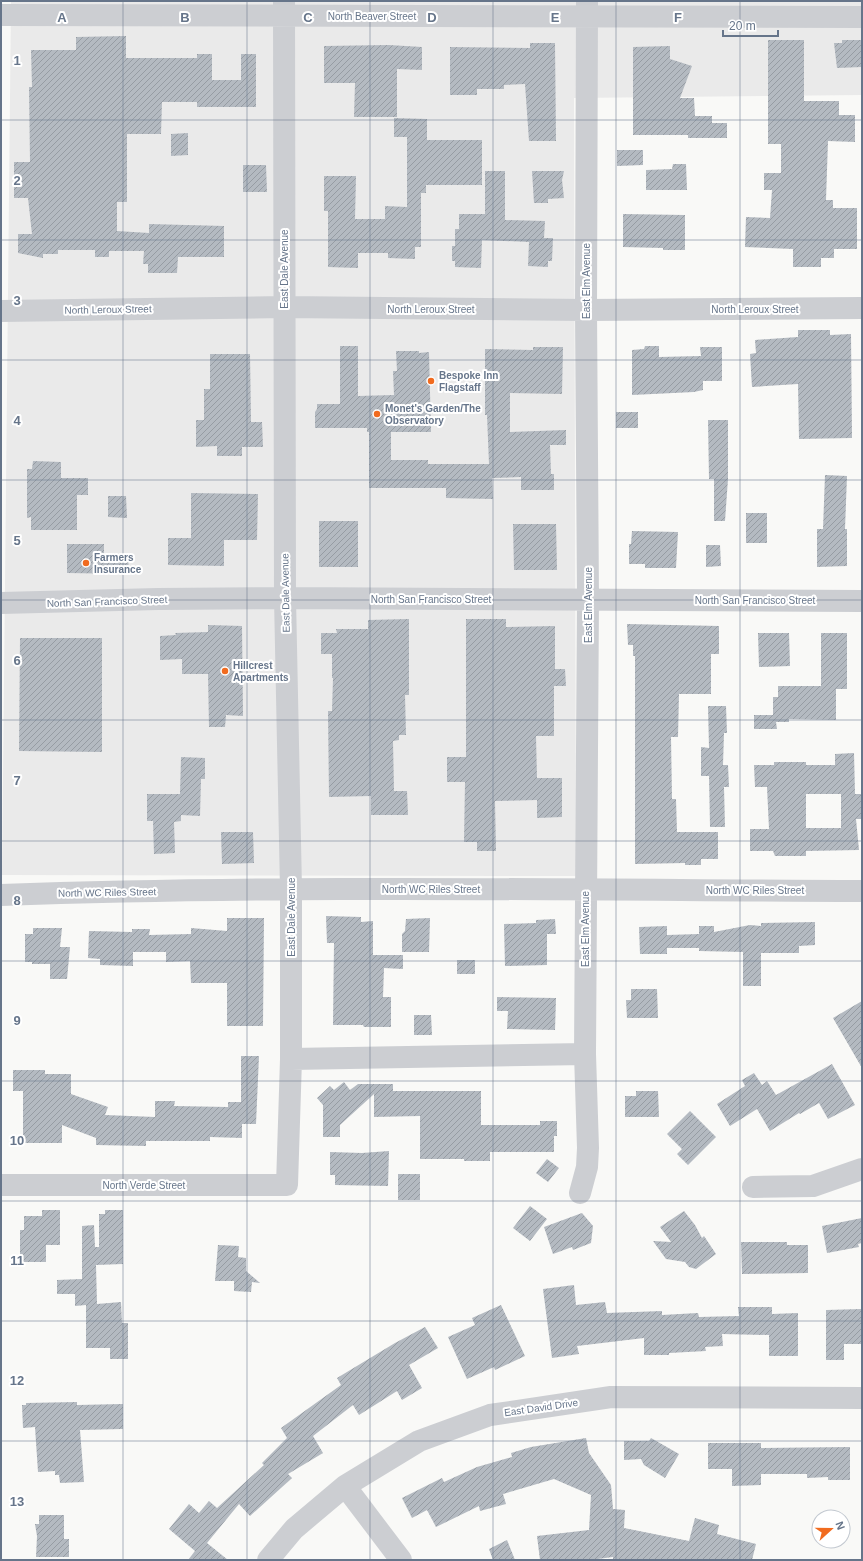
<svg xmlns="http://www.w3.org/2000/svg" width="863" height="1561" font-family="Helvetica,sans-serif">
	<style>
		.built { fill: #eaeaea }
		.building { fill: url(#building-hatch); fill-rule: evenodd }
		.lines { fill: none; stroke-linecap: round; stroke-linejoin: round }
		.minor { stroke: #ccced2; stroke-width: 22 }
		.grid { fill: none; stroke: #66758a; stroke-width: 1; stroke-opacity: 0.55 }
		.poi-dot { fill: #f16b1f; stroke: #fff; stroke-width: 1.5 }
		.labels { text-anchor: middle; stroke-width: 4; stroke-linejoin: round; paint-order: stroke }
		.street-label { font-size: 10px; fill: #66758a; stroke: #fff }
		.poi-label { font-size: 10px; font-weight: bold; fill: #66758a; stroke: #fff; text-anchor: start }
		.grid-label { font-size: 13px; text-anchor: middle; font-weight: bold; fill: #66758a; stroke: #fff; stroke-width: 4; stroke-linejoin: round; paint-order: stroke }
	</style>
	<defs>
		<pattern id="building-hatch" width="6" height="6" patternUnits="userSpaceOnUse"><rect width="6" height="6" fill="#b4bac1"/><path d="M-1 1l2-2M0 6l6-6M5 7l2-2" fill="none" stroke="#969ca3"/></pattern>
	</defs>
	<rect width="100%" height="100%" fill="#f9f9f7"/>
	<path class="built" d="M11,1H862V95L574,98L576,876L2,875Z"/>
	<path class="building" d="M126,36V58H197V54H212V80H241V54H256V107H197V102H162L161,134H127V202H117V231L149,233V224L224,226V257H178L177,273H148V264H143L144,251H109V257H95V250H58V254H43V258L18,253V234H32L28,198H14V162H30L29,87H32L31,50H76V37Z
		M768,40H804V101H839V115H855V142L828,141L826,200H833V208H857V249H834V258H821V267H793V249L745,247L746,217L770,218L772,190H764V173H781V144H768Z
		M842,40H862V67L837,68L834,43H842Z
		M530,43H555L556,141H529L525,84L504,85V89H477V95H450V47L530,48Z
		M389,45L422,47V70L397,69V117H354L355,83H324V46Z
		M670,46V59L692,66L680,98H694L695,116H712V123H727V138H688V135H633V47Z
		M394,118L427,119V140H482V185H426V193H421V247H415V259L388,258V253H358V268L328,267V211H324V176H356L355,219H385V206L407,207V137H394Z
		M188,133V155L171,156V134Z
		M617,150H643V165L617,166Z
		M673,164H686L687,190H646V170L672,169Z
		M243,165H266L267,192H243Z
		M485,171H505V220L545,221L544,238H553L552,261H548V267L528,266L529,242L482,240L481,268L455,267V261H452V246H455V229H459V214H485Z
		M532,171H564L562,180L564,198L548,199V203H534Z
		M623,214L685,215V250H663V248L623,247Z
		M798,330H830V335L851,334L852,438L799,439L798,384L752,387L750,354L756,353L755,340L798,337Z
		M340,346H358V396L394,395L393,371H397L396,351H419V353L429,352L431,432H391V460H428V464H489L487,415H485V349L533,350V347H563L562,394L510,393V432L566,430V445H550L551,474H554V490H521V477L492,478L493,499L446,498V488H369V432H367V428H315V412L317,409V404H340Z
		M645,346H659V357L701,356L700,347H722V381H703V390L694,392L632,395V350L644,349Z
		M210,354H250L251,422H262L263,447H242V456H217V446L196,447V420H204V389H210Z
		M616,412H638V428H616Z
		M708,420H728V479L725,521H714V479H709Z
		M33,461L61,462V478H88V495H77V530H31V517L27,518V469H32Z
		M825,475L847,476L845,529H847V566L817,567V529H823Z
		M191,493L258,494L257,540H224V566L168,565V538H191Z
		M108,496H126L127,518L108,517Z
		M746,513H767V543H746Z
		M319,521H358V567H319Z
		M513,524H556L557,570H514Z
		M632,531L678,532L676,568H645V564H629V544H631Z
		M67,544H104V555L128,554L129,574L67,573Z
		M706,545H720L721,566L706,567Z
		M409,619V695H405L406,735H399V740L393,741L394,791H407L408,815H371V796L329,797L328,711H332L333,678H332V654H321V633H337L336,629H368V620Z
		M466,619H506V627L555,626V669H565L566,686H554V736H536L537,778H562V817L537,818V800L495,801L496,851H477V842H464L465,782H447V757H466Z
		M627,624L719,626V654H711V694H679L678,737H671L672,799H676L677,832H718V859H701V865H685V863L635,864V656H633V645H628Z
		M208,625L242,626L243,716L226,715L225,727H209L208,674H182V659L160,660V636L176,635L175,633L208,632Z
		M758,633H789L790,666L759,667Z
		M821,633H847V689H836V720L789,719V722H776L777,729H754V715H773V697H778V686H821Z
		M20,638H102V752L19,751Z
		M708,706H726L727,733H724L723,765H728L729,787H724L725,827H710L709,776H701V747L709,748Z
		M854,753L855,794H861V819H856L859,850L806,851V856H775L773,851H750V829H769L767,787H755L754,765H774V762H806V765H835V754ZM806,794H841V828H806Z
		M181,757L205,758V779H201L200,816L181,815V821L174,822L175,853L154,854L153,821H147V794H180Z
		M221,832H253L254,863L222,864Z
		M326,916L361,917V922L373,921V955H403V969L384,968L383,997H391V1027H364L363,1025H333L334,943H327Z
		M227,918H264L263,1026H227V983H191L190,961L166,962V952H133V966L100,965V959L88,958L89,931L132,932V929H150L149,935L191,934V928L227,931Z
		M430,918L429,952H402V934L405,931L406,919Z
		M555,919L556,934H547V965L505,966L504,924L536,923V920Z
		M815,922V945L799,946V953H761V986H743V952L699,951V948H667V954H640L639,927L667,926V935L699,934V926H714V932L750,925L761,926V923Z
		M33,928H62L60,947H70L67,979H50V964H32V962H25V934H33Z
		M457,960H475V974H457Z
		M631,989H657L658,1018H627L626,1000H631Z
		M497,997L556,998L555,1030L507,1029L508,1011H497Z
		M862,1001V1068L833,1018Z
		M414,1015H431L432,1035H414Z
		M241,1056H259L256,1124H242V1138L210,1137V1141H146V1146L96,1145V1138L62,1125V1143H23V1091H13V1070H45V1074H71V1094L108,1107L105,1115L155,1117V1101H175L174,1106L228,1107V1102H241Z
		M832,1064L855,1105L828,1119L819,1103L800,1114L799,1113L770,1131L757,1109L730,1126L717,1104L745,1086L742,1080L754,1073L762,1085L767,1081L776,1095Z
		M344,1082L350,1090L358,1084H393V1091H481V1125H540V1121H557V1136H554V1152H490V1161H464V1159H420V1116L374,1117V1094L340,1125V1137H323V1105L317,1098L330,1086L334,1090Z
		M636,1091H658L659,1117H625V1096H636Z
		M690,1111L716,1137L688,1165L677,1154L682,1149L667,1134Z
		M389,1151L388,1186L335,1185V1175H330V1152L362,1153Z
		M547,1159L559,1168L548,1182L536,1173Z
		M398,1174H420V1200H398Z
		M530,1206L547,1219L530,1241L513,1228Z
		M42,1210H60V1245H46V1262H20V1230H24V1216H42Z
		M105,1210H123V1264L96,1265L97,1304L121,1302L122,1323H128V1359H110V1348H86V1305L75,1306V1294H57V1280L82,1279V1226L94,1225L95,1247H99V1214H105Z
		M684,1211L695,1225L702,1238L704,1236L716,1254L696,1269L689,1267L685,1262L666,1259L653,1241L671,1242L660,1227Z
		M582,1213L593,1226L591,1243L573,1250L572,1247L553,1254L544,1227Z
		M862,1218V1243L858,1244L859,1247L827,1253L822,1226Z
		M741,1242H787V1245H808V1273L742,1274Z
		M218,1245L239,1246L238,1257L246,1258V1271L260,1283L252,1282L251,1292L234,1291V1281H215Z
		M574,1285L576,1305L605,1302L607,1313L662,1311V1315L698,1313L699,1317L739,1316L738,1307H772V1314L798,1313V1356H769V1335L722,1334L723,1346L705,1347L706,1351L669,1353V1355H644V1338L577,1346L579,1354L552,1358L543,1289Z
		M501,1305L525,1356L495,1370L494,1367L467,1379L448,1337L475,1325L472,1318Z
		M862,1309V1344H844V1360H826V1310Z
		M425,1327L438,1348L409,1365L422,1388L402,1400L397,1391L359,1415L353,1405L313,1436L323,1453L288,1474L292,1478L250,1516L239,1504L207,1543L228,1560H188L195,1551L169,1529L189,1504L199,1513L209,1501L217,1508L264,1465L262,1463L287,1438L281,1428L341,1385L337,1378L395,1343Z
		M77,1402V1405L123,1404V1429L80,1430L84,1482L60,1483L59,1475H55V1471L38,1472L35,1427L23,1428L22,1405H26V1403Z
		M586,1438L589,1453L611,1485L613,1509L625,1510L624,1528L689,1541L695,1518L719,1525L717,1534L756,1544L752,1560H613V1557L590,1560H540L537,1536L589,1530L591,1495L554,1479L503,1494L506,1504L480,1511L479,1506L436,1527L427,1510L412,1518L402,1498L442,1478L444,1482L477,1467L512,1457L511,1453L531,1447Z
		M651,1438L679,1454L665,1478L644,1465L641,1459L624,1460V1441H649Z
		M708,1443H761V1448L850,1447V1480H828V1477L807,1478V1474H761V1485L732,1486V1469H708Z
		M39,1515H64V1539H69V1557H36L37,1536L35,1524H39Z
		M507,1540L515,1560H493L489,1549Z"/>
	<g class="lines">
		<path class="minor" d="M1,15L862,17
			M1,311L284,307L586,310L862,308
			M1,603L158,599L285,598L862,601
			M1,895C288,885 575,890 862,891
			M291,1059L585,1054
			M1,1185H287L291,1059V889L285,598L284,1
			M753,1187L813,1186L862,1169
			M580,1193L587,1167L588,1148L585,1054L588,599L586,310L587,1
			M345,1486L401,1560
			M268,1560L294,1529L345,1486L419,1441L490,1415L611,1397L862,1398"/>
	</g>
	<path class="grid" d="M123,1V1560M247,1V1560M370,1V1560M493,1V1560M616,1V1560M740,1V1560M1,120H862M1,240H862M1,360H862M1,480H862M1,600H862M1,720H862M1,841H862M1,961H862M1,1081H862M1,1201H862M1,1321H862M1,1441H862"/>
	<g class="poi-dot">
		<circle cx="431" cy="381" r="4"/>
		<circle cx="377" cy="414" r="4"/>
		<circle cx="86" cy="563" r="4"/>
		<circle cx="225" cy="671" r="4"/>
	</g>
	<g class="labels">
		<g class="street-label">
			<text x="372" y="20">North Beaver Street</text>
			<text transform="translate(284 269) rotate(-90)" y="4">East Dale Avenue</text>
			<text transform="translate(586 281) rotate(-90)" y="4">East Elm Avenue</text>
			<text transform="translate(108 309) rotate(-1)" y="4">North Leroux Street</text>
			<text x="431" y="313">North Leroux Street</text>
			<text x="755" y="313">North Leroux Street</text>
			<text transform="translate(285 593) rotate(-91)" y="4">East Dale Avenue</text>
			<text x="431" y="603">North San Francisco Street</text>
			<text x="755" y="604">North San Francisco Street</text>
			<text transform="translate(107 601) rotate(-2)" y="4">North San Francisco Street</text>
			<text transform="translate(588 605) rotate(-90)" y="4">East Elm Avenue</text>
			<text x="431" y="893">North WC Riles Street</text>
			<text x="755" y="894">North WC Riles Street</text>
			<text transform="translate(107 892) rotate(-1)" y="4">North WC Riles Street</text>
			<text transform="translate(291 917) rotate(-90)" y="4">East Dale Avenue</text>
			<text transform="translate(585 929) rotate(-90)" y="4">East Elm Avenue</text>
			<text x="144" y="1189">North Verde Street</text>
			<text transform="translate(541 1407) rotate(-8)" y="4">East David Drive</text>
		</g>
		<g class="poi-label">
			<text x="439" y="379">Bespoke Inn<tspan x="439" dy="12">Flagstaff</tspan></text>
			<text x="385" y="412">Monet's Garden/The<tspan x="385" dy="12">Observatory</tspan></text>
			<text x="94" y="561">Farmers<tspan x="94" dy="12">Insurance</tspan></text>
			<text x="233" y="669">Hillcrest<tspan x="233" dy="12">Apartments</tspan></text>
		</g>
	</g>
	<g class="grid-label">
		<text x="62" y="22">A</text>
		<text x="185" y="22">B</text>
		<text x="308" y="22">C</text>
		<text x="432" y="22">D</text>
		<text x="555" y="22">E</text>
		<text x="678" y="22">F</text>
		<text x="17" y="65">1</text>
		<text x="17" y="185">2</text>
		<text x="17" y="305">3</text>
		<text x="17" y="425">4</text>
		<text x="17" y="545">5</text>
		<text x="17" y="665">6</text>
		<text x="17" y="785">7</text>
		<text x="17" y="905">8</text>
		<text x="17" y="1025">9</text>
		<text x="17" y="1145">10</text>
		<text x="17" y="1265">11</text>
		<text x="17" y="1385">12</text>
		<text x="17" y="1506">13</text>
	</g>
	<rect width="863" height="1561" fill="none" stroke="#66758a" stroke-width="4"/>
	<g transform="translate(831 1529) rotate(69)"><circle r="19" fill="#ffffff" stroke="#c2c8d0"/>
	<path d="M0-3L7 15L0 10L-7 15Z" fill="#f16b1f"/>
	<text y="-6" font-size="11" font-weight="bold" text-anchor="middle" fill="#66758a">N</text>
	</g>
	<path d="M723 30v6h55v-6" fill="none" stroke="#66758a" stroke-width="2"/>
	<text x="729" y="30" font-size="12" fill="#66758a" stroke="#ffffff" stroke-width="3" paint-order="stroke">20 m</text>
</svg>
